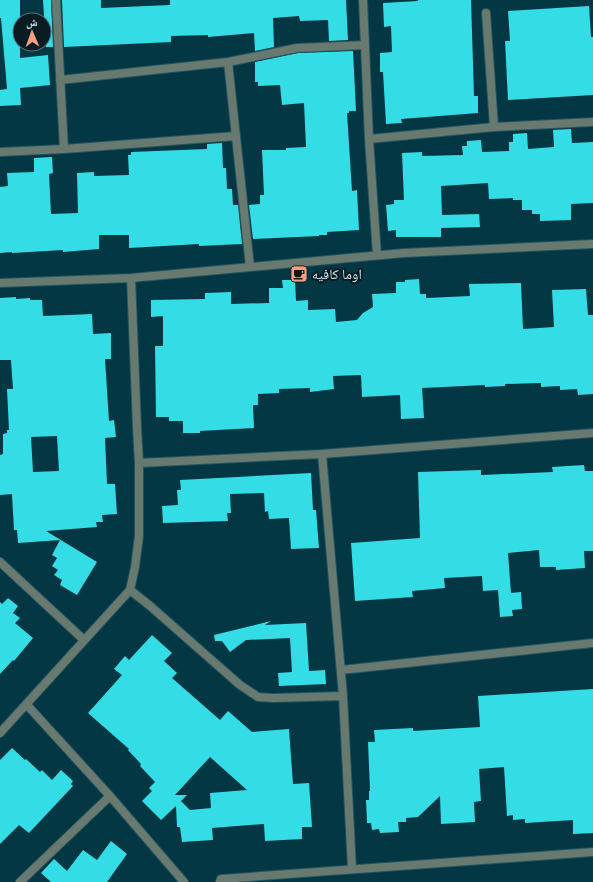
<svg xmlns="http://www.w3.org/2000/svg" width="593" height="882" font-family="Karla,'Noto Naskh Arabic',sans-serif">
	<style>
		.building { fill: #34dde5; fill-rule: evenodd }
		.lines { fill: none; stroke-linecap: round; stroke-linejoin: round }
		.minor-casing { stroke: #245360; stroke-width: 10 }
		.minor { stroke: #68796f; stroke-width: 8 }
		.labels { text-anchor: middle; stroke-width: 4; stroke-linejoin: round; paint-order: stroke }
		.poi-label { font-size: 14px; fill: #d1e9f1; stroke: #081c22; text-anchor: start }
	</style>
	<rect width="100%" height="100%" fill="#033744"/>
	<path class="building" d="M0,0H20V58L48,55L50,85L20,88L21,105L0,106V90L7,89L1,18H0Z
		M43,0H51L53,47H46Z
		M62,0H101V8L170,5V0H346L348,40L329,41L328,20L300,21L299,16L273,18L274,47L255,51L254,33L208,37V35L171,36V42L64,47Z
		M418,0H471L474,96H478V113L401,119L402,123L386,124L383,72H380V53L392,52L391,26L384,27L383,3L418,1Z
		M589,6L591,37H593V95L508,100L505,41H510L508,11Z
		M353,51L356,111H349V113H347L352,191L357,190L359,230L327,232V235H319V236L253,239L249,205L260,204V195H264L262,150H286V148L306,147L304,103L282,105L280,85L258,86V82H255V62L298,53Z
		M571,129L572,143L593,142V203L571,204V220L540,221V214H532V210H522V200H513V198L489,199L488,183L441,186L442,215L479,214L480,227L441,228V237H396V230L388,231L386,205L394,204V200H404L402,153L422,152V156L463,155L462,146H467V141L481,140L482,152L509,151V142H513V134L527,133L528,149L554,147L553,130Z
		M222,143L223,168H226L227,189H232L233,205H238L242,244L199,246V244L129,248V235H99V249L63,252V250L12,253V252L0,253V187L8,186L7,173L34,172V158L52,157L53,173L49,174L51,214L78,213L77,173L94,172V176L129,175L128,155H131V152L207,149V144Z
		M419,279L420,294H426V298L470,296L469,284L521,283L523,329L554,327L552,290L586,289L588,315H593V394L578,395L577,389L560,390V386L541,387V383L505,384V386L485,387V385L422,388L424,418L401,419L400,395L362,397L361,375L333,376L334,389L310,392V388L279,389V393L258,394V405H253L254,428L200,431V433H183V421H169V417H156L155,346H163V316L151,317V300L205,299V293L231,292V304L269,303V288H283L282,280H295L296,301L308,300V310L335,309L336,322L357,320L363,313L373,307L372,294L396,293V282H405V280Z
		M16,297V299L30,298V300H42L43,316L92,314L93,334L111,333V359H105L109,421L114,420L116,437L105,438L107,484H115L117,514L102,515L103,522H96L97,527L46,531L97,562L77,595L60,585L62,580L54,575L58,570L52,566L57,558L52,555L60,540L18,543L17,530H14L12,494L0,495V455L3,454V434L7,433V430H9L7,389H13L11,360H0V298ZM57,436L59,471L33,472L31,437Z
		M584,465L585,471H593V551H584L585,568L556,570V567H540L539,550L508,553L511,593L521,592L522,609L512,610L513,616L500,617L498,590L483,591L482,576L444,578L445,588L412,591L413,597L355,601L351,543L420,538L418,472L481,470V475L553,472L552,467Z
		M311,473L313,510H316L319,548L291,549L289,518L269,519L268,511L265,512L264,493L230,494L231,513H227L228,521L163,523L162,506L178,505L177,490H181L180,480Z
		M8,598L18,606L13,613L20,618L15,623L33,638L14,661L13,660L0,674V602L2,604Z
		M271,621L265,625L306,623L309,671L325,670L326,684L279,686L278,673L292,672L290,638L246,640L230,652L222,641H215L214,635Z
		M152,635L172,653L164,661L177,673L172,678L220,720L228,711L252,732L289,729L293,784L309,783L312,827H302V839L265,841L264,824L212,828L213,840L182,842L180,827H177L176,806L161,820L142,801L152,791L149,788L155,782L140,766L141,764L128,750L129,749L88,713L122,675L114,669L125,656L129,660ZM210,757L247,790L210,793L211,808L190,810L181,801L187,795H175Z
		M593,689V833L573,834V820L525,823V819L513,820V815L507,816L504,767L479,769L481,801L474,802L475,822L441,824L440,796L418,817L406,818V822H398L399,832L380,833L379,829L372,830L371,823H367L366,800H369V791H370L368,742H375L374,730L413,728V731L480,727L478,696Z
		M12,748L25,760L26,759L40,772L42,770L52,780L61,770L73,781L71,784L73,786L29,833L19,825L0,844V760Z
		M111,841L127,854L107,882H51L41,873L54,859L67,871L83,850L97,860Z"/>
	<g class="lines">
		<g class="minor-casing">
			<path id="minor" d="M56,0L64,149
				M363,0L369,139L377,255
				M486,13L494,127
				M228,62L250,267
				M60,80L228,62L297,48L365,45
				M369,139L494,127L593,122
				M0,152L64,149L236,136
				M131,278L137,427L139,463
				M0,283L131,278L404,253L593,244
				M322,454L343,696L352,869
				M0,562L84,640
				M130,590L149,605L240,685L258,697L273,698L343,696
				M341,670L593,643
				M27,705L110,796L184,882
				M0,733L130,590L135,567L139,536V463L322,454L593,433
				M20,882L110,796
				M220,882L221,879L593,852"/>
		</g>
		<use href="#minor" class="minor"/>
	</g>
	<defs>
		<g id="cafe-square" transform="scale(0.9)"><rect x="-9" y="-9" width="18" height="18" rx="4" fill="#f3a082" stroke="#081c22"/><path d="M-5.5-4.5H6V0H3Q3 3.5 0 3.5H-2.5Q-5.5 3.5-5.5 0ZM3-3.2v2h1.7v-2ZM-6 4.5H4V6H-6Z" fill="#111"/></g>
	</defs>
	<g fill-rule="evenodd">
		<use href="#cafe-square" x="299" y="274"/>
	</g>
	<g class="labels">
		<g class="poi-label">
			<text x="312" y="279">اوما كافيه</text>
		</g>
	</g>
	<g transform="translate(32 32) rotate(358)"><circle r="19" fill="#081c22" stroke="#586e75"/>
	<path d="M0-3L7 15L0 10L-7 15Z" fill="#f3a082"/>
	<text y="-6" font-size="11" font-weight="bold" text-anchor="middle" fill="#d1e9f1">ش</text>
	</g>
</svg>
